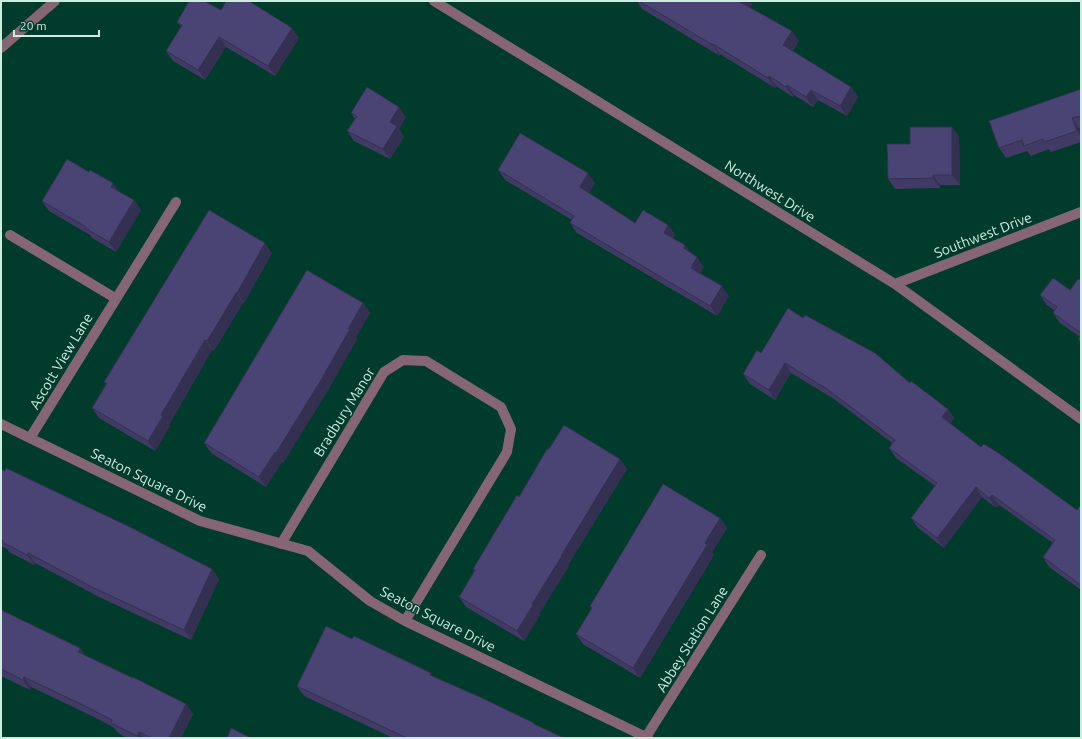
<svg xmlns="http://www.w3.org/2000/svg" width="1082" height="739" font-family="Ubuntu,sans-serif">
	<style>
		.lines { fill: none; stroke-linecap: round; stroke-linejoin: round }
		.minor { stroke: #866675; stroke-width: 10 }
		.wall { fill: #403a64 }
		.shaded-wall { fill: #343051 }
		.building { fill: #4a4474; stroke: #343051 }
		.labels { text-anchor: middle; stroke-width: 3; stroke-linejoin: round; paint-order: stroke }
		.street-label { font-size: 14px; fill: #ccede0; stroke: #003b2b }
	</style>
	<rect width="100%" height="100%" fill="#003b2b"/>
	<g class="lines">
		<path class="minor" d="M434,1L895,284L1081,419
			M1,48L55,1
			M10,235L115,298
			M895,284L1081,212
			M1,424L200,521L308,551L370,601L405,621L648,738
			M30,438L176,202
			M281,544L384,372L403,360L426,361L501,407L511,429L507,452L405,621
			M646,737L761,555"/>
	</g>
	<path class="wall" d="M637,1H750L752,4L750,7L799,41L793,51L851,87L858,97L847,116L818,100L813,107L794,95L793,97L776,86L775,88L720,54V56L642,9Z
		M221,10L299,38L275,76L226,47L205,80L173,61L166,51L181,27L177,22Z
		M1081,89V128H1079L1081,133V142L1051,152L1049,149L1031,156L1027,151L1006,158L999,148Z
		M351,113L406,117L399,129L404,137L390,159L354,141L347,131L355,119Z
		M952,127L959,137L960,185H940V188L895,189L888,179L910,144Z
		M498,170L595,183L589,193L635,223L668,225L675,235L673,238L690,252L704,267L700,274L729,296L717,316L577,233L570,223L572,220L505,180Z
		M119,192L134,200L141,210L116,252L92,238L90,235L49,211L42,201Z
		M272,253L244,303H243L214,351L212,350L169,425L170,426L155,451L99,418L92,408L106,384L104,382Z
		M1081,280V343L1078,339L1080,337L1060,323L1053,313L1054,310L1047,305L1040,295L1070,290Z
		M363,303L370,313L356,337L357,339L328,390L283,463L282,462L266,487L211,453L204,443Z
		M761,353L910,383L948,409L954,418L950,424L981,447L1077,510L1081,505V590L1049,567L1043,557L1053,543L999,505L996,508L982,497L944,548L918,528L911,518L935,486L896,458L889,448L892,443L834,399L791,373L775,400L750,384L743,374Z
		M549,449L620,459L627,469L568,565L569,566L539,614L540,615L524,641L466,607L459,597L474,571L473,569Z
		M1,469L212,569L219,579L191,640L99,597L35,563L34,565L9,552L7,549L1,546Z
		M720,518L727,528L712,552L714,555L640,678L583,644L576,634L591,609L590,606Z
		M1,608L4,611L80,648L85,655L186,704L193,714L181,738H127L118,733L113,727L92,716L31,687L30,690L1,676Z
		M352,639L432,676L536,725L564,738H393L304,696L297,686Z"/>
	<path class="shaded-wall" d="M741,1H750L752,4L747,12L740,2Z
		M292,28L299,38L275,76L268,66Z
		M792,31L799,41L790,56L783,45Z
		M219,37L226,47L205,80L198,70Z
		M713,44L720,54V56L713,45Z
		M769,76L776,86L775,88L768,78Z
		M787,85L794,95L793,97L786,87Z
		M851,87L858,97L847,116L840,106Z
		M811,90L818,100L813,107L806,97Z
		M399,107L406,117L399,129L404,137L390,159L383,149L390,122Z
		M1072,118L1079,128L1081,133V137L1077,131Z
		M952,127L959,137L960,185L952,175Z
		M588,173L595,183L587,197L580,187Z
		M933,175L940,185V188L933,178Z
		M113,183L120,193L111,187Z
		M134,200L141,210L116,252L109,242Z
		M668,225L675,235L671,243L664,233Z
		M265,243L272,253L244,303L237,293Z
		M685,245L692,255L684,248Z
		M697,257L704,267L698,278L691,268Z
		M722,286L729,296L717,316L710,306Z
		M236,293L243,303L214,351L207,341Z
		M363,303L370,313L356,337L357,339L328,390L283,463L276,453Z
		M205,340L212,350L169,425L170,426L155,451L148,441L161,415Z
		M785,363L791,373L775,400L769,390Z
		M948,409L954,418L948,426L942,417Z
		M275,452L282,462L266,487L259,477Z
		M620,459L627,469L568,565L569,566L539,614L540,615L524,641L517,631L532,604Z
		M976,487L982,497L944,548L937,538Z
		M992,495L999,505L996,508L989,498Z
		M720,518L727,528L712,552L714,555L640,678L633,668L705,543Z
		M28,553L35,563L34,565L27,555Z
		M212,569L219,579L191,640L184,630Z
		M80,648L87,658L78,652Z
		M24,677L31,687L30,690L23,680Z
		M186,704L193,714L181,738H169Z
		M139,732L143,738H138L137,736Z"/>
	<path class="building" d="M189,1H204L221,10L226,1H249L292,28L268,66L219,37L198,70L166,51L182,25L177,22Z
		M639,1H741L740,2L792,31L783,45L851,87L840,106L811,90L806,97L787,85L786,87L769,76L768,78L713,44V45Z
		M367,87L399,107L390,122L397,126L383,149L347,131L357,116L351,113Z
		M1081,89V116L1072,118L1077,131L1044,142L1043,139L1024,146L1022,140L999,148L989,121Z
		M910,127H952V175H933V178L888,179L887,144H910Z
		M520,133L588,173L580,187L635,223L643,210L668,225L664,233L685,245L684,248L697,257L691,268L722,286L710,306L570,223L574,216L498,170Z
		M67,159L89,172L90,170L113,183L111,187L134,200L109,242L85,228L86,227L42,201Z
		M209,210L265,243L237,293H236L207,341L205,340L161,415L163,416L148,441L92,408L107,383L104,382Z
		M307,270L363,303L348,329H350L321,380L276,453L275,452L259,477L204,443Z
		M1053,278L1070,290L1078,279L1081,280V333L1053,313L1057,307L1040,295Z
		M788,308L803,318L805,315L875,353L910,383L911,381L948,409L942,417L981,447L984,444L1000,454L1077,510L1081,505V585L1043,557L1055,540L992,495L989,498L976,487L937,538L911,518L937,483L889,448L895,440L827,389L785,363L769,390L743,374L757,350L761,353Z
		M1081,336V341L1078,339Z
		M564,425L620,459L561,556H562L532,604L533,605L517,631L459,597L475,570L473,569L517,495L519,497L547,449H549Z
		M6,468L130,527L212,569L184,630L92,587L28,553L27,555L2,542L3,541L1,539V469L5,471Z
		M663,484L720,518L705,543L707,545L633,668L576,634L592,608L590,606Z
		M1,608H2L1,610L80,648L78,652L133,678V677L186,704L169,738H152L139,732L137,736L111,723L112,720L85,706L24,677L23,680L1,669Z
		M326,626L352,639L354,636L431,673L430,675L482,698L534,723V724L564,738H407L297,686Z
		M231,728L251,738H227Z"/>
	<g class="labels">
		<g class="street-label">
			<text transform="translate(770 191) rotate(32)" y="5">Northwest Drive</text>
			<text transform="translate(983 235) rotate(-21)" y="5">Southwest Drive</text>
			<text transform="translate(61 361) rotate(-59)" y="5">Ascott View Lane</text>
			<text transform="translate(344 412) rotate(-58)" y="5">Bradbury Manor</text>
			<text transform="translate(149 480) rotate(26)" y="5">Seaton Square Drive</text>
			<text transform="translate(438 619) rotate(27)" y="5">Seaton Square Drive</text>
			<text transform="translate(692 639) rotate(-58)" y="5">Abbey Station Lane</text>
		</g>
	</g>
	<rect width="1082" height="739" fill="none" stroke="#ccede0" stroke-width="4"/>
	<path d="M14 30v6h85v-6" fill="none" stroke="#ccede0" stroke-width="2"/>
	<text x="20" y="30" font-size="12" fill="#ccede0" stroke="#003b2b" stroke-width="3" paint-order="stroke">20 m</text>
</svg>
